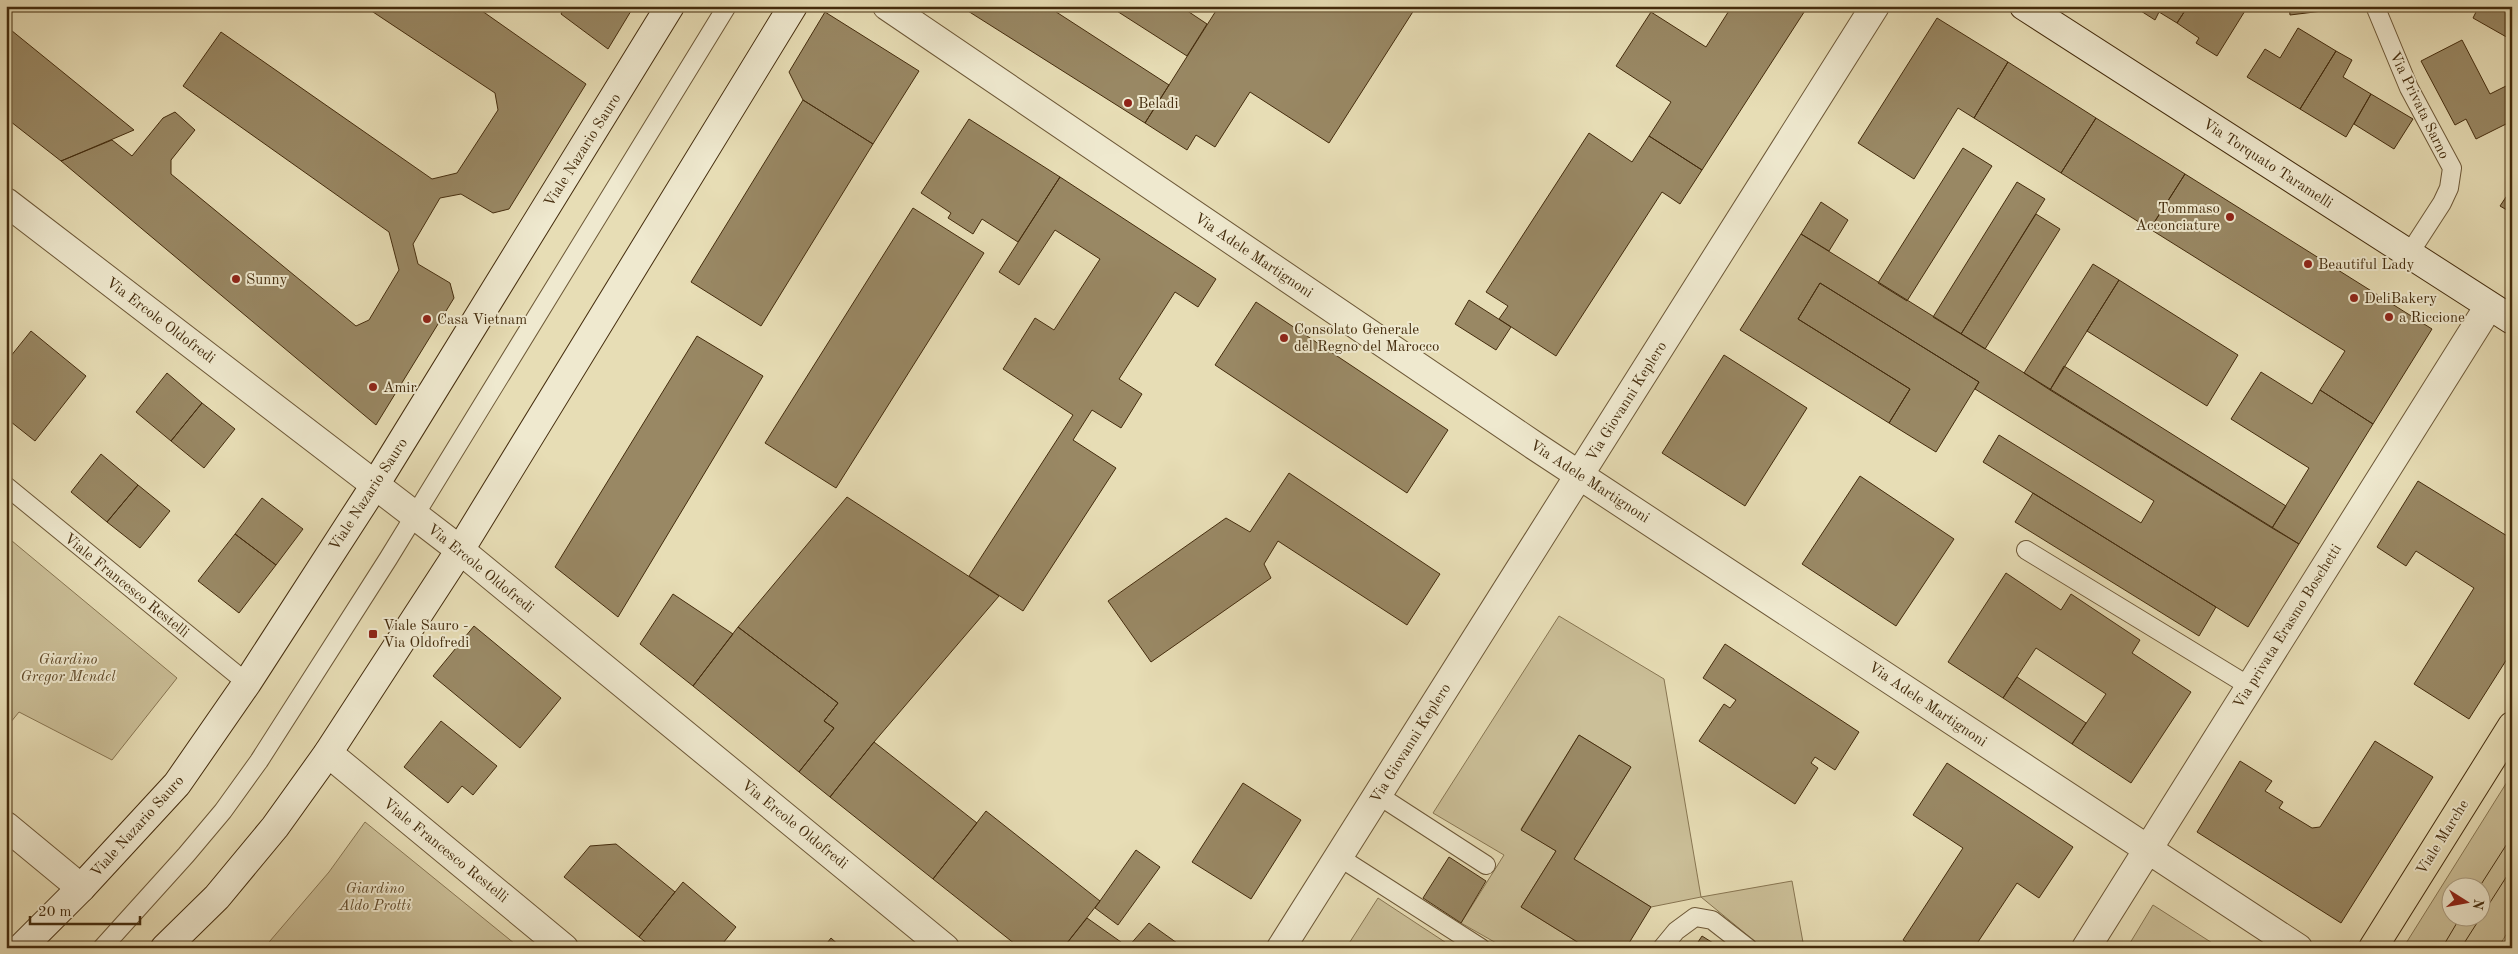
<svg xmlns="http://www.w3.org/2000/svg" width="2518" height="954" font-family="'Old Standard TT',serif">
	<style>
		.green { fill: #cbbf98; stroke: #887652; fill-rule: evenodd }
		.building { fill: #998864; stroke: #442c0d }
		.lines { fill: none; stroke-linecap: round; stroke-linejoin: round }
		.lane-casing { stroke: #6d5837; stroke-width: 20 }
		.street-casing { stroke: #6d5837; stroke-width: 30 }
		.secondary-casing { stroke: #442c0d; stroke-width: 30 }
		.primary-casing { stroke: #442c0d; stroke-width: 30 }
		.lane { stroke: #efe9cf; stroke-width: 18 }
		.street { stroke: #efe9cf; stroke-width: 28 }
		.secondary { stroke: #efe9cf; stroke-width: 28 }
		.primary { stroke: #e7ddb5; stroke-width: 28 }
		.tram { stroke: #442c0d; stroke-width: 1 }
		.poi-dot { fill: #8f2418; stroke: #efe9cf; stroke-width: 2 }
		.labels { text-anchor: middle; stroke-width: 4; stroke-linejoin: round; paint-order: stroke }
		.poi-label { font-size: 15px; fill: #442c0d; stroke: #efe9cf; text-anchor: start }
		.street-label { font-size: 15px; fill: #442c0d; stroke: #efe9cf }
		.park-label { font-size: 15px; font-style: italic; fill: #5f4929; stroke: #efe9cf }
	</style>
	<rect width="100%" height="100%" fill="#e7ddb5"/>
	<filter id="stains"><feTurbulence type="fractalNoise" baseFrequency=".004" numOctaves="4"/><feColorMatrix values="0 0 0 0 .2 0 0 0 0 .09 0 0 0 0 .02 0 0 0 .5 -.17"/></filter>
	<radialGradient id="worn" r=".72"><stop offset=".6" stop-color="#630" stop-opacity="0"/><stop offset="1" stop-color="#630" stop-opacity=".3"/></radialGradient>
	<path class="green" d="M6,536L177,678L112,760L19,712L6,728Z
		M1559,616L1664,679L1701,897L1792,881L1804,948H1763L1701,897L1651,907L1574,859L1631,767L1579,735L1521,829L1556,851L1521,907L1587,948H1505L1461,923L1504,855L1433,813Z
		M2512,774V925L2498,948H2403ZM2480,886V916H2450V886Z
		M365,822L520,948H264L329,872Z
		M1378,898L1454,948H1346Z
		M2153,905L2220,948H2127Z"/>
	<path class="building" d="M364,6H475L586,84L509,209L493,213L461,194L440,198L413,244L418,264L450,283L454,298L376,425L61,161L112,140L132,156L163,118L175,112L195,130L171,160V174L356,326L369,320L399,270L389,232L183,86L221,32L432,179L457,173L498,110L495,93Z
		M565,6H634L608,49L561,14Z
		M960,6H1047L1169,85L1145,123Z
		M1109,6H1180L1207,24L1187,56Z
		M1219,6H1408L1414,10L1329,143L1250,92L1215,147L1196,135L1187,150L1145,123Z
		M1732,6H1808L1702,170L1649,136L1671,102L1616,66L1651,12L1706,47Z
		M2133,6H2188L2177,23L2159,12L2155,20Z
		M2188,6H2248L2217,56L2196,43L2199,38L2177,23Z
		M2289,6H2347V8L2290,15Z
		M2470,6H2512L2510,39L2473,18L2477,10Z
		M825,12L919,71L873,144L803,100L789,72Z
		M1937,18L2008,62L1974,118L1958,108L1914,179L1858,143Z
		M6,26L134,130L61,161L6,118Z
		M2298,28L2336,51L2300,109L2247,77L2265,49L2280,58Z
		M2462,40L2490,94L2512,83V121L2476,139L2466,119L2455,125L2421,61Z
		M2336,51L2352,60L2343,77L2371,94L2346,137L2300,109Z
		M2008,62L2096,118L2061,173L1974,118Z
		M2371,94L2413,119L2394,149L2354,124Z
		M803,100L873,144L761,326L691,282Z
		M2096,118L2185,174L2150,229L2061,173Z
		M969,119L1060,177L1018,242L982,219L973,234L948,218L951,213L921,193Z
		M1589,133L1632,162L1649,136L1702,170L1680,204L1662,192L1556,356L1499,319L1508,306L1486,292Z
		M1963,148L1992,166L1907,301L1878,283Z
		M2185,174L2432,329L2373,424L2320,390L2345,351L2150,229Z
		M1060,177L1216,279L1198,307L1175,292L1119,379L1142,394L1121,428L1092,410L1073,440L1116,468L1023,611L969,576L1073,415L1003,369L1035,318L1054,330L1100,259L1055,230L1019,285L999,272Z
		M2017,182L2045,199L1961,334L1933,317Z
		M2512,188V213L2500,206Z
		M1821,202L1848,220L1829,251L1801,234Z
		M913,208L984,253L836,488L765,443Z
		M2036,214L2060,229L1985,349L1961,334Z
		M1801,234L2299,544L2248,627L1983,462L1999,435L2141,523L2154,501L1975,389L1979,382L1820,283L1798,319L1910,389L1889,423L1740,330Z
		M2093,264L2119,280L2050,390L2024,373Z
		M2119,280L2238,355L2207,406L2087,331Z
		M1820,283L1979,382L1936,452L1889,423L1910,389L1798,319Z
		M1469,300L1511,327L1496,350L1455,324Z
		M1256,302L1448,430L1407,493L1215,365Z
		M31,331L86,376L35,441L6,418V362Z
		M697,336L763,376L618,617L555,567Z
		M1724,355L1807,408L1745,506L1662,453Z
		M2064,366L2286,506L2272,528L2050,390Z
		M2261,372L2312,404L2320,390L2373,424L2299,544L2272,528L2309,468L2231,419Z
		M167,373L202,403L171,441L136,412Z
		M202,403L235,429L204,468L171,441Z
		M101,454L138,485L107,522L71,492Z
		M1289,473L1440,574L1407,625L1278,541L1264,564L1271,578L1151,662L1108,601L1226,518L1250,532Z
		M1860,476L1954,539L1896,626L1802,564Z
		M2418,481L2512,539V651L2469,719L2414,684L2474,588L2416,551L2406,566L2377,547Z
		M138,485L170,511L140,548L107,522Z
		M2033,493L2216,607L2199,636L2015,522Z
		M847,497L999,596L874,742L830,797L799,772L834,728L824,721L838,703L738,627Z
		M262,498L303,529L276,565L235,534Z
		M235,534L276,565L239,613L198,581Z
		M2006,573L2061,610L2071,594L2140,640L2132,653L2191,692L2131,783L2072,744L2106,694L2036,648L2003,698L1948,662Z
		M673,594L733,634L693,686L640,644Z
		M474,626L561,698L520,748L433,676Z
		M738,627L838,703L824,721L834,728L799,772L693,686Z
		M1725,644L1859,732L1835,770L1815,757L1811,763L1818,768L1795,804L1699,741L1724,704L1730,708L1736,700L1703,678Z
		M2017,677L2086,723L2072,744L2003,698Z
		M441,721L497,766L473,795L462,786L448,803L404,767Z
		M1579,735L1631,767L1574,859L1651,907L1626,948H1587L1521,907L1556,851L1521,830Z
		M2375,741L2433,777L2341,923L2197,832L2240,761L2272,781L2265,791L2283,802L2279,808L2312,828L2320,827Z
		M874,742L977,823L933,879L830,797Z
		M1947,763L2073,847L2039,898L2017,883L1974,948H1915L1903,940L1963,848L1913,815Z
		M1243,783L1301,820L1251,899L1192,862Z
		M986,811L1100,901L1063,948H1020L933,879Z
		M616,844L675,892L639,937L564,877L590,846Z
		M1136,850L1160,867L1118,925L1095,908Z
		M1449,857L1486,881L1461,923L1423,898Z
		M683,882L736,927L719,948H653L639,937Z
		M1087,918L1128,947L1149,923L1184,948H1063Z
		M1702,936L1721,948H1694Z
		M831,938L842,948H823Z"/>
	<g class="lines">
		<g class="lane-casing">
			<path id="lane" d="M2375,6L2409,88L2452,168L2449,188L2442,203L2409,254
				M6,486L247,683
				M2026,550L2249,686
				M1378,795L1486,865
				M1339,857L1481,948
				M102,948L186,855L223,811L259,761L388,559L727,6
				M1662,948L1676,931L1695,917L1712,920L1748,948"/>
		</g>
		<g class="street-casing">
			<path id="street" d="M887,6L1535,446L2298,948
				M6,202L460,550L945,948
				M328,753L564,948
				M6,826L81,888
				M1281,948L1875,6
				M2086,948L2489,306"/>
		</g>
		<g class="secondary-casing">
			<path id="secondary" d="M2024,6L2512,320
				M21,948L81,888L177,784L247,683L375,485L670,6
				M165,948L217,897L275,827L328,753L460,550L793,6"/>
		</g>
		<g class="primary-casing">
			<path id="primary" d="M2373,948L2512,726"/>
		</g>
		<use href="#lane" class="lane"/>
		<use href="#street" class="street"/>
		<use href="#secondary" class="secondary"/>
		<use href="#primary" class="primary"/>
		<path class="tram" d="M2480,886L2512,836
			M2442,948L2461,916
			M2461,948L2512,868"/>
	</g>
	<g class="poi-dot">
		<circle cx="1128" cy="103" r="5"/>
		<circle cx="2230" cy="217" r="5"/>
		<circle cx="2308" cy="264" r="5"/>
		<circle cx="236" cy="279" r="5"/>
		<circle cx="2354" cy="298" r="5"/>
		<circle cx="2389" cy="317" r="5"/>
		<circle cx="427" cy="319" r="5"/>
		<circle cx="1284" cy="338" r="5"/>
		<circle cx="373" cy="387" r="5"/>
		<rect x="368" y="629" width="10" height="10" rx="2.5"/>
	</g>
	<g class="labels">
		<g class="poi-label">
			<text x="1138" y="108">Beladi</text>
			<text x="2220" y="213" text-anchor="end">Tommaso<tspan x="2220" dy="17">Acconciature</tspan></text>
			<text x="2318" y="269">Beautiful Lady</text>
			<text x="246" y="284">Sunny</text>
			<text x="2364" y="303">DeliBakery</text>
			<text x="2399" y="322">a Riccione</text>
			<text x="437" y="324">Casa Vietnam</text>
			<text x="1294" y="334">Consolato Generale<tspan x="1294" dy="17">del Regno del Marocco</tspan></text>
			<text x="383" y="392">Amir</text>
			<text x="383" y="630">Viale Sauro -<tspan x="383" dy="17">Via Oldofredi</tspan></text>
		</g>
		<g class="street-label">
			<text transform="translate(2420 105) rotate(64)" y="5">Via Privata Sarno</text>
			<text transform="translate(582 150) rotate(-58)" y="5">Viale Nazario Sauro</text>
			<text transform="translate(2268 163) rotate(33)" y="5">Via Torquato Taramelli</text>
			<text transform="translate(1254 255) rotate(34)" y="5">Via Adele Martignoni</text>
			<text transform="translate(161 320) rotate(37)" y="5">Via Ercole Oldofredi</text>
			<text transform="translate(1626 401) rotate(-58)" y="5">Via Giovanni Keplero</text>
			<text transform="translate(1590 481) rotate(33)" y="5">Via Adele Martignoni</text>
			<text transform="translate(368 494) rotate(-57)" y="5">Viale Nazario Sauro</text>
			<text transform="translate(481 568) rotate(39)" y="5">Via Ercole Oldofredi</text>
			<text transform="translate(127 585) rotate(39)" y="5">Viale Francesco Restelli</text>
			<text transform="translate(2287 626) rotate(-58)" y="5">Via privata Erasmo Boschetti</text>
			<text transform="translate(1928 704) rotate(34)" y="5">Via Adele Martignoni</text>
			<text transform="translate(1410 743) rotate(-58)" y="5">Via Giovanni Keplero</text>
			<text transform="translate(795 824) rotate(39)" y="5">Via Ercole Oldofredi</text>
			<text transform="translate(137 826) rotate(-48)" y="5">Viale Nazario Sauro</text>
			<text transform="translate(2442 837) rotate(-58)" y="5">Viale Marche</text>
			<text transform="translate(446 850) rotate(39)" y="5">Viale Francesco Restelli</text>
		</g>
		<g class="park-label">
			<text x="68" y="664">Giardino<tspan x="68" dy="17">Gregor Mendel</tspan></text>
			<text x="375" y="893">Giardino<tspan x="375" dy="17">Aldo Protti</tspan></text>
		</g>
	</g>
	<rect width="2518" height="954" fill="none" stroke="#e7ddb5" stroke-width="25"/>
	<rect x="8" y="8" width="2503" height="939" fill="none" stroke="#442c0d" stroke-width="2.5"/>
	<rect x="12" y="12" width="2493" height="929" fill="none" stroke="#442c0d"/>
	<g transform="translate(2466 902) rotate(101)"><circle r="24" fill="#efe9cf" stroke="#ab9d81"/>
	<path d="M0-4L9 19L0 12L-9 19Z" fill="#8f2418"/>
	<text y="-8" font-size="14" font-weight="bold" text-anchor="middle" fill="#442c0d">N</text>
	</g>
	<path d="M30 916v8h110v-8" fill="none" stroke="#442c0d" stroke-width="2.5"/>
	<text x="38" y="916" font-size="15" fill="#442c0d" stroke="#efe9cf" stroke-width="4" paint-order="stroke">20 m</text>
	<rect width="100%" height="100%" filter="url(#stains)"/>
	<rect width="100%" height="100%" fill="url(#worn)"/>
</svg>
